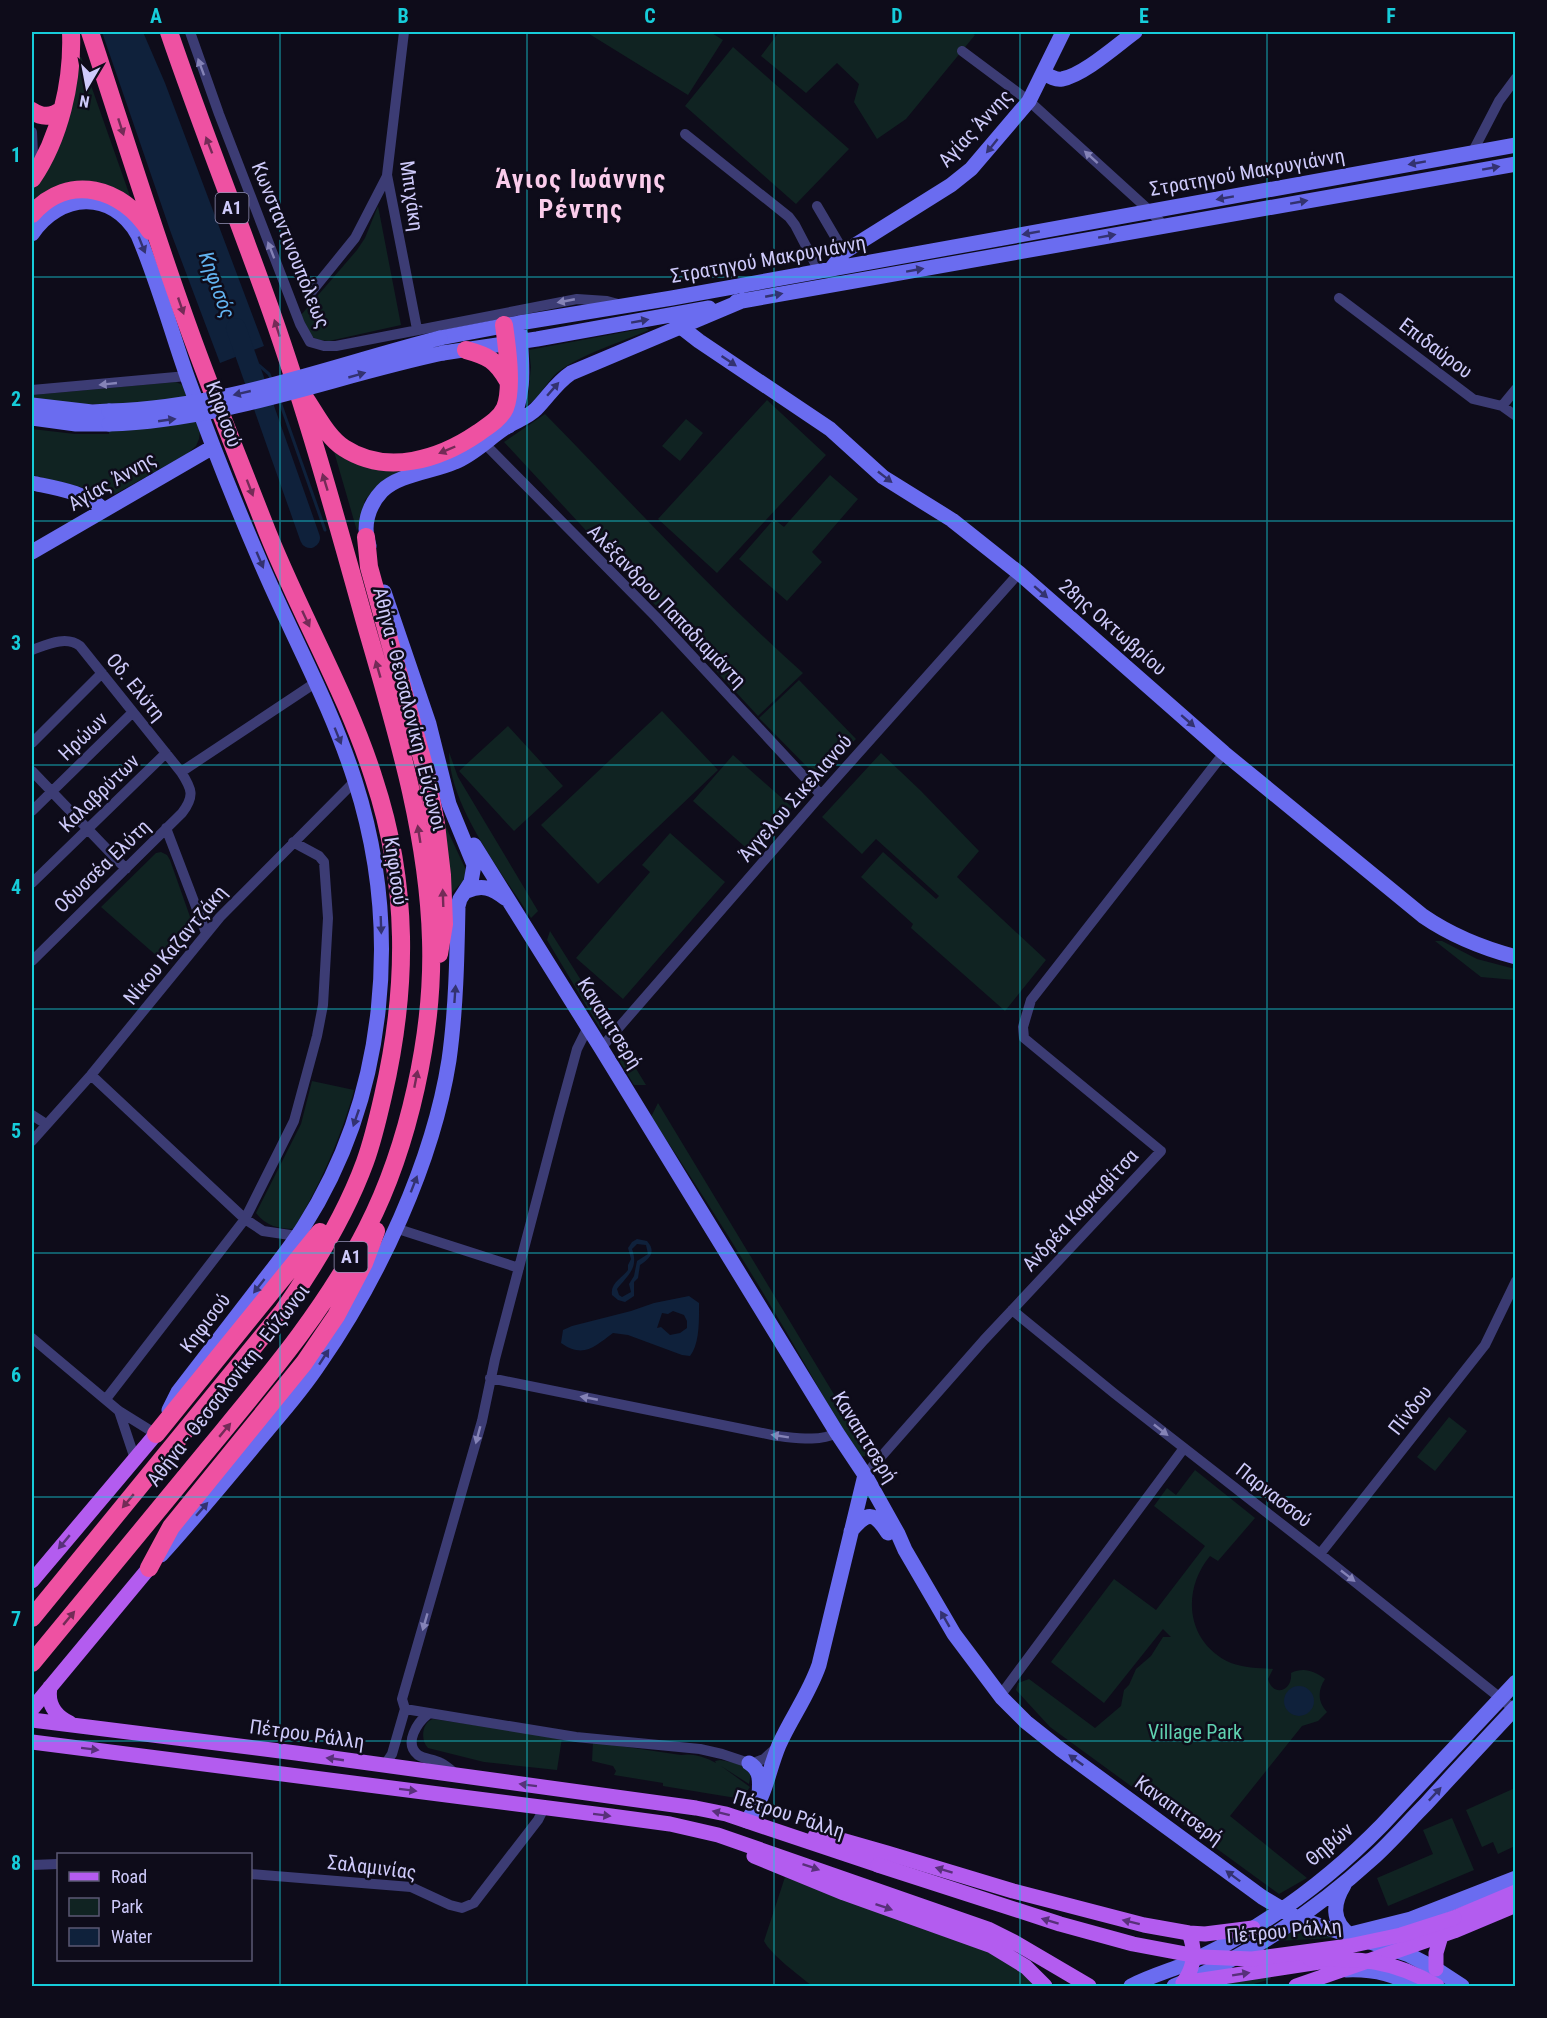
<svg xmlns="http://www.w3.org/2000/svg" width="1547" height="2018" font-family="'Roboto Condensed',sans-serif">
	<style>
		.green { fill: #102322 }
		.water { fill: #0f213b; fill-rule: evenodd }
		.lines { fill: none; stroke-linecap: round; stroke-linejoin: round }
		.stream { stroke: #0f213b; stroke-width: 3 }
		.river { stroke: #0f213b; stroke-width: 20 }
		.street { stroke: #3c3c74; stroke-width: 10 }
		.secondary { stroke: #6a6cf0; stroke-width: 15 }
		.primary { stroke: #b35cef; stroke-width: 15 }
		.highway { stroke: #ee51a2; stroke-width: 18 }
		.secondary-bridge { stroke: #6a6cf0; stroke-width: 15 }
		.primary-bridge { stroke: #b35cef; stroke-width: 15 }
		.oneway { fill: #8583b7 }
		.oneway2 { fill: #732b57 }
		.oneway3 { fill: #333270 }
		.oneway4 { fill: #58307a }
		.grid { fill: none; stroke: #16cdda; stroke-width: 1.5; stroke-opacity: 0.55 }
		.labels { text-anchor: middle; stroke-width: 5; stroke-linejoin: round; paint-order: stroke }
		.shield { fill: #0e0c1a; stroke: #9491b7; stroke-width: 1.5 }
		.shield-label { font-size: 18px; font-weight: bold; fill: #cecafa }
		.street-label { font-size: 20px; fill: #cecafa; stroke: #0e0c1a }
		.park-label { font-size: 20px; fill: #5fd1b0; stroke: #0e0c1a }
		.water-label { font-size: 21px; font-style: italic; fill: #62b3f0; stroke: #0e0c1a }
		.district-label { font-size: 26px; font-weight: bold; letter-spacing: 1.5px; fill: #facceb; stroke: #0e0c1a }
		.neatline { fill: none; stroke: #16cdda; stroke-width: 2 }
		.grid-label { font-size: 20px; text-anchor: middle; font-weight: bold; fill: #16cdda }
	</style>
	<rect width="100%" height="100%" fill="#0e0c1a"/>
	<path class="green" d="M586,32H710L723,40L688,95Z
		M779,32H970L975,35L906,119L877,139L854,102L859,84L837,63L806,93L761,56Z
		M733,47L849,149L796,204L685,106Z
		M78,57H81L131,199L32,205V191L53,145Z
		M378,206L401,325L329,341L320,340L312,337L301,315L357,250L365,238Z
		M646,328L649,330C622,342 581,354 558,372C547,381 538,401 527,405L531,367L529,350Z
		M176,382L185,386L200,431L199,439L196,446L187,454L115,494L105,493L32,475V429L75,434H109V404H78L32,398V395Z
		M767,400L826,455L717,573L658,519Z
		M545,414C630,501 712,592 803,673L758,716L504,442Z
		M686,419L703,433L680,461L662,446Z
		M333,448L401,470L379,484L365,500L357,531Z
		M830,475L858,499L812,552L822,562L787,601L739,559L774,519L784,527Z
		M799,680L856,739L817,777L759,718Z
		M662,711L718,770L598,884L541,825Z
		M508,726L563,786L514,831L459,771Z
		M449,752L458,777L538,911L531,918C503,874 449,806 449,752Z
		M881,753L921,791L979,851L957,877L1046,960L1005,1011L911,928L913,924L861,877L883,852L936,899L939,896L876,839L862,854L822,817Z
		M733,755L792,807L752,853L693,801Z
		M445,825L466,870L464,880L450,895Z
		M670,833L725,882L623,999L576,958L650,872L642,865Z
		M161,852L167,855L170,860L194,928L166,964L101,907L156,853Z
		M550,931L608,1023L601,1030L547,940Z
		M1435,941H1442L1477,959L1515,969V980L1481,977Z
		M624,1049L646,1085H634L619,1060Z
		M312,1081L354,1090L352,1098C337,1147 320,1184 294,1229C279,1229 266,1226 256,1213L301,1124Z
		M658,1103L870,1454C863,1458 860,1457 854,1451C791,1337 724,1225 651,1117Z
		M1449,1417L1467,1431L1435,1471L1417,1457Z
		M1195,1470L1255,1518L1218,1561L1210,1556C1181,1591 1186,1643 1231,1663C1244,1668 1259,1668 1273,1669L1268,1679C1273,1698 1293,1691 1291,1673C1304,1667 1314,1671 1325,1679C1318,1690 1317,1701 1327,1712L1318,1721L1302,1726L1230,1816L1307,1878L1279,1894L1050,1727L1016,1690L1018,1683L1029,1679L1095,1728L1121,1706L1124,1690L1129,1685L1136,1669L1151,1656L1163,1637H1171L1163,1629L1104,1703L1051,1662L1114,1579L1156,1610L1205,1546L1154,1506L1167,1488L1176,1495Z
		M433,1719L562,1738L557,1770L484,1762L428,1748C420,1740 422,1722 433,1719Z
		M593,1742L681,1755C694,1753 705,1757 716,1763L715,1761L720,1760L747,1765L751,1774L749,1784L721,1766L750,1787L742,1799L663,1786V1783L614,1775L616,1771L613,1766L592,1761Z
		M1515,1788V1846L1498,1854L1493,1842L1482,1847L1466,1810Z
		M1452,1818L1474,1870L1388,1906L1377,1878L1433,1854L1423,1830Z
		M785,1877L986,1950L1016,1967L1040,1986H812C800,1976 770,1954 764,1941Z
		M1298,1924L1334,1938L1276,1941Z
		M1269,1977L1271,1979L1247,1986H1207Z"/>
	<path class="water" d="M102,32H143L165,83L264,346L220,363L171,233Z
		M637,1239L647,1241C657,1252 649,1259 640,1265L638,1278L634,1282V1296L625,1302L618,1300L612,1295C610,1283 622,1278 628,1270V1265L631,1259L628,1248L632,1242ZM637,1244L646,1245L648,1254L637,1261L634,1276L629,1284L631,1292L622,1297L619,1295L617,1289C628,1275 639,1268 632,1249Z
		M689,1296L699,1303C699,1318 700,1344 690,1356L682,1355L628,1335L613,1333C595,1346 584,1359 561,1343L563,1330L572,1326L631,1311L654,1303ZM673,1311L684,1315L687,1321V1328L680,1333L670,1335L661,1327L657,1328L662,1313L668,1314Z
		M1284 1701a15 15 0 1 1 30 0a15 15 0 1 1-30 0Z"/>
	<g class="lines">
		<path class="stream" d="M245,353L269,374L272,381
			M280,402L325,530"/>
		<path class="river" d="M236,328L310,538"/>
		<path class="street" d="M190,32L219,114L300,324L310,342L324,346H336L577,299L607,301L618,304
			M404,32L387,175L417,329
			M962,51L1029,101L1150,211L1164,226
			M32,132L33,155L32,168
			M685,134L789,217L795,225L819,271
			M1472,153L1499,101L1516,78
			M817,206L844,252
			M312,291L355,238L387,176
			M1339,298L1473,399L1502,406L1516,416
			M32,390L187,376
			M1502,406L1516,389
			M485,444L656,617L821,795
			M32,650C46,645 66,635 80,646L181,772C192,789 195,796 182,813L32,961
			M32,743L102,673
			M32,771L126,869
			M181,772L315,683
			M32,811L133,712
			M166,828L206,933
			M32,883L166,753
			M601,1048L821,795L1019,573
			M91,1075L245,1219L263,1231L297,1236
			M32,1115L46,1124
			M32,1141L91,1075L220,917L355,781
			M395,1228L519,1268
			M1012,1310L1115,1394L1320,1554L1514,1709
			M32,1338L119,1411L156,1434
			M490,1378L777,1436C798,1438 818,1442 837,1433
			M106,1399L245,1219L294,1121L317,1036L323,1005L328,918L324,862L319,856L293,842
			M119,1411L135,1459
			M865,1475L984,1340L1161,1151L1024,1038L1023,1027L1031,1000L1224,753
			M1320,1554L1485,1345L1516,1281
			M1000,1696L1184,1448
			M405,1709L576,1737L700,1749L722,1754L749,1763L756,1762L764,1759L776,1748
			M428,1714C418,1722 403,1743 418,1755C424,1759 434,1759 441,1763C447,1766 452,1771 457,1775
			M384,1766L392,1754L405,1709L402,1699L482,1421L495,1359L559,1115L577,1049L588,1027
			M32,1865L58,1864
			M250,1874L411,1887L450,1905L462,1908L474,1903L538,1820L544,1808"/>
		<path class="secondary" d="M1044,73C1049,76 1055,80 1062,79C1084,75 1117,45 1135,32
			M32,234C60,193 112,189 138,235C158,282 171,331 188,379C210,440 234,501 260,561C291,634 331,705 355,781C402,928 387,1095 304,1226C291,1247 274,1267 259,1287C232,1322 205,1357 178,1392L169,1410
			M831,269L844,252L951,185L971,169L1029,101L1063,32
			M736,302L1516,164
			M677,320L681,327L699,341L830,429L883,477L952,520L1019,573L1224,753L1423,916C1452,936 1482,948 1516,957
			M440,338L519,323L672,298L1516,145
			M443,353L537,339L709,308
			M32,405L92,412L109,411
			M32,418L76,424H109
			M509,426C526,397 522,365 520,333
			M32,483C55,488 86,492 104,510
			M369,546C362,526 368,506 382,491C399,474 433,472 455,462C475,454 490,437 508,426C518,420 528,417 536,409C548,397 556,383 571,373L744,300
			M32,552L213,447
			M474,845L601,1048L837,1433L865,1475L898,1534L905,1550L954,1634L1002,1698L1026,1722L1060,1749L1262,1897L1297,1918L1409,1955L1436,1969L1462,1986
			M467,891C482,884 492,888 505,898
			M851,1531C868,1511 874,1512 888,1533
			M161,1555C199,1513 234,1470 270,1427C288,1406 305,1386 320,1363C379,1278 433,1162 449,1060C456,1010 457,958 458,906L460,899L471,882L474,865L449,804L429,724L384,592
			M749,1763C761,1770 760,1782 759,1795
			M747,1821C767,1794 767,1774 779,1745C791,1718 809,1694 819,1665L865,1475
			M1344,1885C1333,1903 1331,1921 1350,1935
			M1351,1934L1411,1919L1516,1878
			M1346,1970C1369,1969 1393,1973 1413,1986
			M1131,1986C1146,1978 1162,1973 1178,1967C1195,1960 1212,1951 1228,1943C1284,1912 1338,1870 1382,1825L1516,1682
			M1174,1986C1245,1959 1316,1910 1372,1859C1391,1842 1408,1822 1426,1804C1456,1771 1486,1739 1516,1707"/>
		<path class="primary" d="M32,1581L156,1434
			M50,1687C47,1703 55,1716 70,1723
			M32,1709L149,1568
			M32,1720L296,1753L696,1808L726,1814L878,1865
			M32,1742L611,1816L670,1824L718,1835L988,1929L1014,1942L1089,1986
			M815,1836L845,1841L887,1853L1013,1891L1144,1925L1189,1933L1205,1934L1253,1928
			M754,1856L844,1893L992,1946L1026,1967L1045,1986
			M1454,1918L1516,1892
			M1436,1969V1953L1441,1936
			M1183,1983L1326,1961
			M1183,1983C1195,1967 1196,1951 1189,1933
			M1296,1986L1454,1931L1516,1905"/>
		<path class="highway" d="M32,111C43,118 51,117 62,110
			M32,179C60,138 73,81 71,32
			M32,214C69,172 123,188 150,231
			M466,350C488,356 496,360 508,381
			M305,398C316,414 327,437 344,448C387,476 440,459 478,433C488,426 500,419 505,408C513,389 507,346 504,325
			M366,537L369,567L426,773L436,824L442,875L444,924L439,954
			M156,1434L320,1232
			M149,1568L171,1527L304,1363L336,1316L364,1263L376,1231
			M32,1618L283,1311C315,1265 346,1214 365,1162C373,1140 378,1118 383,1096C408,988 409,885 374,779C346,690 296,608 263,521C240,462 216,403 194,343C156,240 124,135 90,32
			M32,1663C91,1591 150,1519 210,1447C267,1378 326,1309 367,1228C409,1146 434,1032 431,940C428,831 395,726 365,622C336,518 307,413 271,311C238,218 201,126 169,32"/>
		<path class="secondary-bridge" d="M109,411C224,408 330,366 440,338
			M109,424C225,420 331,377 443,353"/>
		<path class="primary-bridge" d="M878,1865L1060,1924L1133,1944L1202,1957L1252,1959L1349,1946L1401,1935L1454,1918
			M1310,1959C1361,1959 1392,1959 1437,1986"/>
	</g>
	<defs><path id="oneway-solid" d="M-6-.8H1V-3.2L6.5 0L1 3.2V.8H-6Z" transform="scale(1.5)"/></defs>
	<g class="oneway">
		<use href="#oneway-solid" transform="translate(201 67) rotate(-110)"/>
		<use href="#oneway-solid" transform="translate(1091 157) rotate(-138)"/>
		<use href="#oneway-solid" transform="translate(271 250) rotate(-111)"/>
		<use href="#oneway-solid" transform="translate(566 301) rotate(169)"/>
		<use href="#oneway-solid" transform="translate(108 384) rotate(174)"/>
		<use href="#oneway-solid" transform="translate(589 1398) rotate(-169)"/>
		<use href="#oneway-solid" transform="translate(1161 1430) rotate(38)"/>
		<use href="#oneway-solid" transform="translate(478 1435) rotate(105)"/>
		<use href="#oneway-solid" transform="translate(780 1436) rotate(-171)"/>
		<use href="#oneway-solid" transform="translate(1348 1576) rotate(38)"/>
		<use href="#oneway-solid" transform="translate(425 1622) rotate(106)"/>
	</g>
	<g class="oneway2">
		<use href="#oneway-solid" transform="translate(121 127) rotate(72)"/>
		<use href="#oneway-solid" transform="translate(209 145) rotate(-111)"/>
		<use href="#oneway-solid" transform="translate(181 306) rotate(71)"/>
		<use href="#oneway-solid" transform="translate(277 328) rotate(-108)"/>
		<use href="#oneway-solid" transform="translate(447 450) rotate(157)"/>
		<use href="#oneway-solid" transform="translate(325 482) rotate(-107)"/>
		<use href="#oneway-solid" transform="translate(250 488) rotate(69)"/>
		<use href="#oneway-solid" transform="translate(306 619) rotate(65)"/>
		<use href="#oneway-solid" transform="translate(378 669) rotate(-106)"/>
		<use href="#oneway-solid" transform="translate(419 834) rotate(-99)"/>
		<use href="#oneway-solid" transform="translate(443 898) rotate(-92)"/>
		<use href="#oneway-solid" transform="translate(416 1079) rotate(-79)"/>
		<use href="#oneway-solid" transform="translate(225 1430) rotate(-50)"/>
		<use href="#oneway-solid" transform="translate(128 1501) rotate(130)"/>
		<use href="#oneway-solid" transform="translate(69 1618) rotate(-50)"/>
	</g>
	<g class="oneway3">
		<use href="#oneway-solid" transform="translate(992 146) rotate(129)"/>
		<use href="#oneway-solid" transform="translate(1417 163) rotate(170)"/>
		<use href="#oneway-solid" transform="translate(1491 168) rotate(-10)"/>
		<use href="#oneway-solid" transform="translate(1225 198) rotate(170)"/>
		<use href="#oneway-solid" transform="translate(1299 202) rotate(-10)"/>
		<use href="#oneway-solid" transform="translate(1031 233) rotate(170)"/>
		<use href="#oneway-solid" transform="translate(1107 236) rotate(-10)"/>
		<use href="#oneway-solid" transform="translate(142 245) rotate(68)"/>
		<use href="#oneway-solid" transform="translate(915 270) rotate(-10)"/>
		<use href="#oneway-solid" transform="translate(774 295) rotate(-11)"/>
		<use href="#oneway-solid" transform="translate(640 321) rotate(-10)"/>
		<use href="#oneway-solid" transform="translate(729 361) rotate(34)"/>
		<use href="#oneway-solid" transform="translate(357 375) rotate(-16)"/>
		<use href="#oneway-solid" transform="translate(553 389) rotate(-49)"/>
		<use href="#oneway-solid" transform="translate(242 393) rotate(167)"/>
		<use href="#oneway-solid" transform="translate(167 420) rotate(-8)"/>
		<use href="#oneway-solid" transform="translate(885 477) rotate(38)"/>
		<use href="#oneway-solid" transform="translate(260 560) rotate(67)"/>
		<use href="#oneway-solid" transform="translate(1041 592) rotate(41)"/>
		<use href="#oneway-solid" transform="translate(1188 721) rotate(41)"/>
		<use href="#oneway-solid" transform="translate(338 736) rotate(68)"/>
		<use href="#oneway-solid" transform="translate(381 925) rotate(88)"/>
		<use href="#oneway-solid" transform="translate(455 994) rotate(-86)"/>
		<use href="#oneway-solid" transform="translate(356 1118) rotate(109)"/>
		<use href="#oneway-solid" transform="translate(414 1184) rotate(-69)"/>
		<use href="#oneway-solid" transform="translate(259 1286) rotate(128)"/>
		<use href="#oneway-solid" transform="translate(324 1357) rotate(-57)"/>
		<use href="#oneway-solid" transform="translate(202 1509) rotate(-49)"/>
		<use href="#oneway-solid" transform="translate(945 1619) rotate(-120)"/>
		<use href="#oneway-solid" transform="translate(1076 1760) rotate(-144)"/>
		<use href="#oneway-solid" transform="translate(1435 1794) rotate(-47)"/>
		<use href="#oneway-solid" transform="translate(1233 1876) rotate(-143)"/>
	</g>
	<g class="oneway4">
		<use href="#oneway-solid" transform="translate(64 1542) rotate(130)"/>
		<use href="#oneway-solid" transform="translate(90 1749) rotate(7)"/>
		<use href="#oneway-solid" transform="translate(335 1759) rotate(-172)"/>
		<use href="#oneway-solid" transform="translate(528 1785) rotate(-173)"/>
		<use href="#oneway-solid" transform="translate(408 1790) rotate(7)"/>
		<use href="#oneway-solid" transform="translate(721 1813) rotate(-166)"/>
		<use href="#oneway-solid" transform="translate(602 1815) rotate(7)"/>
		<use href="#oneway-solid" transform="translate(811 1867) rotate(19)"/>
		<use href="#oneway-solid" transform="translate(944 1870) rotate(-163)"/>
		<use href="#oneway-solid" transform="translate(884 1907) rotate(19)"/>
		<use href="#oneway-solid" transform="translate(1050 1921) rotate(-163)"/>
		<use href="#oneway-solid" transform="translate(1131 1922) rotate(-166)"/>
		<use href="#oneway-solid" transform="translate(1241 1974) rotate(-9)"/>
	</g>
	<path class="grid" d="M280,32V1986M527,32V1986M774,32V1986M1020,32V1986M1267,32V1986M32,277H1516M32,521H1516M32,765H1516M32,1009H1516M32,1253H1516M32,1497H1516M32,1741H1516"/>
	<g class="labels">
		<g class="shield">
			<rect x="215.5" y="193" width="33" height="30" rx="4.5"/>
			<rect x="334.5" y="1242" width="33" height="30" rx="4.5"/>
		</g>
		<g class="shield-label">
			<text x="232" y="214">Α1</text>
			<text x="351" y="1263">Α1</text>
		</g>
		<g class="street-label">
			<text transform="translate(975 128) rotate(-47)" y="7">Αγίας Άννης</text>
			<text transform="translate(1247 172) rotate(-10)" y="7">Στρατηγού Μακρυγιάννη</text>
			<text transform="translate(412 196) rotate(82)" y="7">Μπιχάκη</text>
			<text transform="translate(291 245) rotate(68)" y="7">Κωνσταντινουπόλεως</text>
			<text transform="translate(768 259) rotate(-10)" y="7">Στρατηγού Μακρυγιάννη</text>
			<text transform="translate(1436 348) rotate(37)" y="7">Επιδαύρου</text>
			<text transform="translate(224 414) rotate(70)" y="7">Κηφισού</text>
			<text transform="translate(112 481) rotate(-30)" y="7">Αγίας Άννης</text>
			<text transform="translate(667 606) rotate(46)" y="7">Αλέξανδρου Παπαδιαμάντη</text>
			<text transform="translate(1113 627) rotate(41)" y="7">28ης Οκτωβρίου</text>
			<text transform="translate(136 687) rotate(51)" y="7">Οδ. Ελύτη</text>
			<text transform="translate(410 709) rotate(76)" y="7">Αθήνα - Θεσσαλονίκη - Εύζωνοι</text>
			<text transform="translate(83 736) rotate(-44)" y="7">Ηρώων</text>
			<text transform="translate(99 793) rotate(-44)" y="7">Καλαβρύτων</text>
			<text transform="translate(795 798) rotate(-49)" y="7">Άγγελου Σικελιανού</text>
			<text transform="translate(102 866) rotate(-44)" y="7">Οδυσσέα Ελύτη</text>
			<text transform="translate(396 871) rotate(82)" y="7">Κηφισού</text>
			<text transform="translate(175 945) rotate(-50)" y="7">Νίκου Καζαντζάκη</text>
			<text transform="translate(610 1023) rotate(58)" y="7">Καναπιτσερή</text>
			<text transform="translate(1080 1210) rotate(-47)" y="7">Ανδρέα Καρκαβίτσα</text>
			<text transform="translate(205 1323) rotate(-53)" y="7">Κηφισού</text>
			<text transform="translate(228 1385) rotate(-52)" y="7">Αθήνα - Θεσσαλονίκη - Εύζωνοι</text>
			<text transform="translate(1410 1410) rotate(-52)" y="7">Πίνδου</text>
			<text transform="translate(865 1437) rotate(58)" y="7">Καναπιτσερή</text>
			<text transform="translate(1274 1495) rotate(38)" y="7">Παρνασσού</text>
			<text transform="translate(307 1734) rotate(8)" y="7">Πέτρου Ράλλη</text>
			<text transform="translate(1179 1810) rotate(36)" y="7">Καναπιτσερή</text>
			<text transform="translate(789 1814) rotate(18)" y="7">Πέτρου Ράλλη</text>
			<text transform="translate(1329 1844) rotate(-40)" y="7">Θηβών</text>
			<text transform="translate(372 1867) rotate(7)" y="7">Σαλαμινίας</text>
			<text transform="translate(1284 1931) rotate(-5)" y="7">Πέτρου Ράλλη</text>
		</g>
		<g class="park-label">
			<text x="1195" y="1739">Village Park</text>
		</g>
		<g class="water-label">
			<text transform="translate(217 285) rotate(70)" y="7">Κηφισός</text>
		</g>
		<g class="district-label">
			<text x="581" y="188">Άγιος Ιωάννης<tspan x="581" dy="30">Ρέντης</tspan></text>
		</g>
	</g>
	<rect width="1547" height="2018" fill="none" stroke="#0e0c1a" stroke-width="66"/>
	<rect x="57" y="1853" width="195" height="108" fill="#0e0c1a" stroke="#5b5874" stroke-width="1.5"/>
	<rect x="69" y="1872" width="30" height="9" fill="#b35cef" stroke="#5b5874" stroke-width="1.5"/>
	<text x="111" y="1883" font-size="18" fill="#cecafa">Road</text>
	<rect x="69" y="1898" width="30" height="18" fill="#102322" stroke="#5b5874" stroke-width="1.5"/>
	<text x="111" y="1913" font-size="18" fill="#cecafa">Park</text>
	<rect x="69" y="1928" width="30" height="18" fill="#0f213b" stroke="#5b5874" stroke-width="1.5"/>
	<text x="111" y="1943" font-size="18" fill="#cecafa">Water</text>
	<g transform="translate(87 87) rotate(190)" stroke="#0e0c1a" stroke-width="4.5" paint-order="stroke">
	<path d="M0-4.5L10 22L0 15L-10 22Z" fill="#cecafa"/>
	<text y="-9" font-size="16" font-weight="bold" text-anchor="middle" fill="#cecafa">N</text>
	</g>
	<rect x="33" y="33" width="1481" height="1952" class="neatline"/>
	<g class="grid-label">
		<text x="156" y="23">A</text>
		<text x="403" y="23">B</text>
		<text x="650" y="23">C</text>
		<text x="897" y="23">D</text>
		<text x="1144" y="23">E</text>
		<text x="1391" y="23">F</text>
		<text x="16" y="162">1</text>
		<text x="16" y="406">2</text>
		<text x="16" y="650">3</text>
		<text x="16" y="894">4</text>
		<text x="16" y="1138">5</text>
		<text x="16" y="1382">6</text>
		<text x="16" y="1626">7</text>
		<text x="16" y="1870">8</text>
	</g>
</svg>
